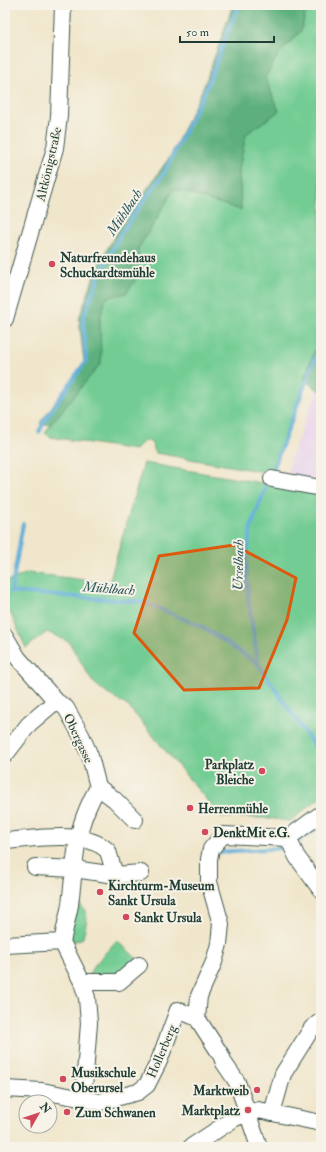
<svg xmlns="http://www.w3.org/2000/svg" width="326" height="1152" font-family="'IM FELL Double Pica',serif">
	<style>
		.built { fill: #e8d2ee }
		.green { fill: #72cc93; stroke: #488464 }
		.forest { fill: #5db07d; stroke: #3e7658 }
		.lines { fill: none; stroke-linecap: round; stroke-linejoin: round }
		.stream { stroke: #5fafd9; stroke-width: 4 }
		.minor-casing { stroke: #3e564b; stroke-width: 18 }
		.minor { stroke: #fff; stroke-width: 16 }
		.marked { fill: #de580e; fill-opacity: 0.2; stroke: #de580e; stroke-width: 3; stroke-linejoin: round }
		.poi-dot { fill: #d1495b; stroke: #f7f3e8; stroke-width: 1.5 }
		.labels { text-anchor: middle; stroke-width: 4; stroke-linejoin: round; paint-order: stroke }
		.street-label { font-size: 13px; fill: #1f3d34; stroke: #f7f3e8 }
		.poi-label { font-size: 13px; font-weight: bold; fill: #1f3d34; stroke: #f7f3e8; text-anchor: start }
		.water-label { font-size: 14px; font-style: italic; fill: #2f5a5d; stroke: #f7f3e8 }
	</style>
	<rect width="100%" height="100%" fill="#f7f3e8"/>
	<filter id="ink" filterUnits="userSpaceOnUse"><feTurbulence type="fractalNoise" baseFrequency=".025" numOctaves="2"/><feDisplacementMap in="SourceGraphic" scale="8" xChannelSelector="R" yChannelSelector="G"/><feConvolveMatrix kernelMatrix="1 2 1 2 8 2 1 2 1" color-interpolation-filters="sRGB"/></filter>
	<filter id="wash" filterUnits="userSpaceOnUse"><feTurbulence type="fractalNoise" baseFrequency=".012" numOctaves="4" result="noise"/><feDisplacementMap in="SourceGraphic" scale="16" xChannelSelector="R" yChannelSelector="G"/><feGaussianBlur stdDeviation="0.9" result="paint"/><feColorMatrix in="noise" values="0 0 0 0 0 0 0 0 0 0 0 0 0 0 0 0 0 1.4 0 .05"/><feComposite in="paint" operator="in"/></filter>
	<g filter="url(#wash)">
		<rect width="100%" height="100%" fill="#f0e6cb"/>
		<path class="built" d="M321,379V482L288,478L290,459Z"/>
		<path class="green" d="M307,5H321V334L304,379L306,381L270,473L156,453L151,442L145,440L135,450L51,437L45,433L50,425L101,363L100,318L106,297L126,293L138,249L154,223L174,188L241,210L239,169L246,134L279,111L265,78L278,55L301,31Z
			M144,463L321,493V797L290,821L266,818L221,817L128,706L106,693L92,681L69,642L47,632L26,648L10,612L5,613V582L28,573L109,583Z
			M74,899C92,915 87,916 83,938L76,941H65Z
			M117,940L137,959L119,975L88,976L93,967Z"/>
		<path class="forest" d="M233,5H307L301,31L278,55L265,78L279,111L246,134L239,169L241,210L174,189L154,223L138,248L141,273L126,293L106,298L100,318L101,363L50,425L40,423L84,362L79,319L97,267L117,232L171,155L204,86Z
			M321,334V392L304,380Z"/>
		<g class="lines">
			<path class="stream" d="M39,432L46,418L86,361L83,318L100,274L121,233L164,173L206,89L236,11L241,5
				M271,475L321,342
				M268,481L251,527L246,560L248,597L258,664L321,756
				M23,524L11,592L143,602L203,627L258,664
				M298,841L321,825
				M218,852L283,848"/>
		</g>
	</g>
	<g filter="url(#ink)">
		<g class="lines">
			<g class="minor-casing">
				<path id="minor" d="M5,319L55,148L59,116L63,5
					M272,479L321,488
					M5,636L18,658L56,701L66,708L81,735L90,756L98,787L114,799L135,820
					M5,755L29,724L56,701
					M98,787C82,816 77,835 74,869L115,875L141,873
					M288,838L297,857L321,890
					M5,841C35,839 85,829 108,851L115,875
					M35,867L74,869L70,905L62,942L82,982L87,998L89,1023L83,1100
					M5,945L62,942
					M82,982H119L139,965
					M197,1018L199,996L214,962L219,944L221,924L209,882V859L211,849L223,835L288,838L321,814
					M5,1089L42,1091L100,1102L138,1092L147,1085L159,1061L178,1010L197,1018L221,1055L224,1063L237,1082L259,1147
					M272,1113L283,1074L312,1028L321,1021
					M191,1147L235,1118L258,1110L321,1123"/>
			</g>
			<use href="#minor" class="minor"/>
		</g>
	</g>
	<path class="marked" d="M234,545L296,578L287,620L259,688L184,690L134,633L159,556Z"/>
	<g class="poi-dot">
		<circle cx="52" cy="264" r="4"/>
		<circle cx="262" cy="771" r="4"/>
		<circle cx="190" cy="808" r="4"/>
		<circle cx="205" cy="832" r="4"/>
		<circle cx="100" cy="892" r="4"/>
		<circle cx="126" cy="917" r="4"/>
		<circle cx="63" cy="1079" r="4"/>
		<circle cx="257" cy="1090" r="4"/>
		<circle cx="248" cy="1110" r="4"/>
		<circle cx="67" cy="1112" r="4"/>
	</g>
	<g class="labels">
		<g class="street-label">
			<text transform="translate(48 164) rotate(-77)" y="5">Altkönigstraße</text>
			<text transform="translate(79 738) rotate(65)" y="5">Obergasse</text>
			<text transform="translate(161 1051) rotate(-67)" y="5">Hollerberg</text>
		</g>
		<g class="poi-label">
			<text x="60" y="262">Naturfreundehaus<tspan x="60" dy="15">Schuckardtsmühle</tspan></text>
			<text x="254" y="769" text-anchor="end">Parkplatz<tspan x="254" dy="15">Bleiche</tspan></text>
			<text x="198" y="813">Herrenmühle</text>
			<text x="213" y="837">DenktMit e.G.</text>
			<text x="108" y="890">Kirchturm-Museum<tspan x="108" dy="15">Sankt Ursula</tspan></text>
			<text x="134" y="922">Sankt Ursula</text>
			<text x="71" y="1077">Musikschule<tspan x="71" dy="15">Oberursel</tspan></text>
			<text x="249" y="1095" text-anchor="end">Marktweib</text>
			<text x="240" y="1115" text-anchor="end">Marktplatz</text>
			<text x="75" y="1117">Zum Schwanen</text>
		</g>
		<g class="water-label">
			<text transform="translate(124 212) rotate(-56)" y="5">Mühlbach</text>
			<text transform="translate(238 565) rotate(-89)" y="5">Urselbach</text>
			<text transform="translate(109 588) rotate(4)" y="5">Mühlbach</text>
		</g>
	</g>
	<rect width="326" height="1152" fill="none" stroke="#f7f3e8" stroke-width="20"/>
	<g transform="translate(38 1114) rotate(51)"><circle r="19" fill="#f7f3e8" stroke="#a1aaa0"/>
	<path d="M0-3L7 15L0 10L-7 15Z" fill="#d1495b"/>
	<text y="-6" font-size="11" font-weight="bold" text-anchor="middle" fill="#1f3d34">N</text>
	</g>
	<path d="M180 36v6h94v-6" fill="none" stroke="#1f3d34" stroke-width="2"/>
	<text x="186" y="36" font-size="12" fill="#1f3d34" stroke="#f7f3e8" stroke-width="3" paint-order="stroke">50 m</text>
</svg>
